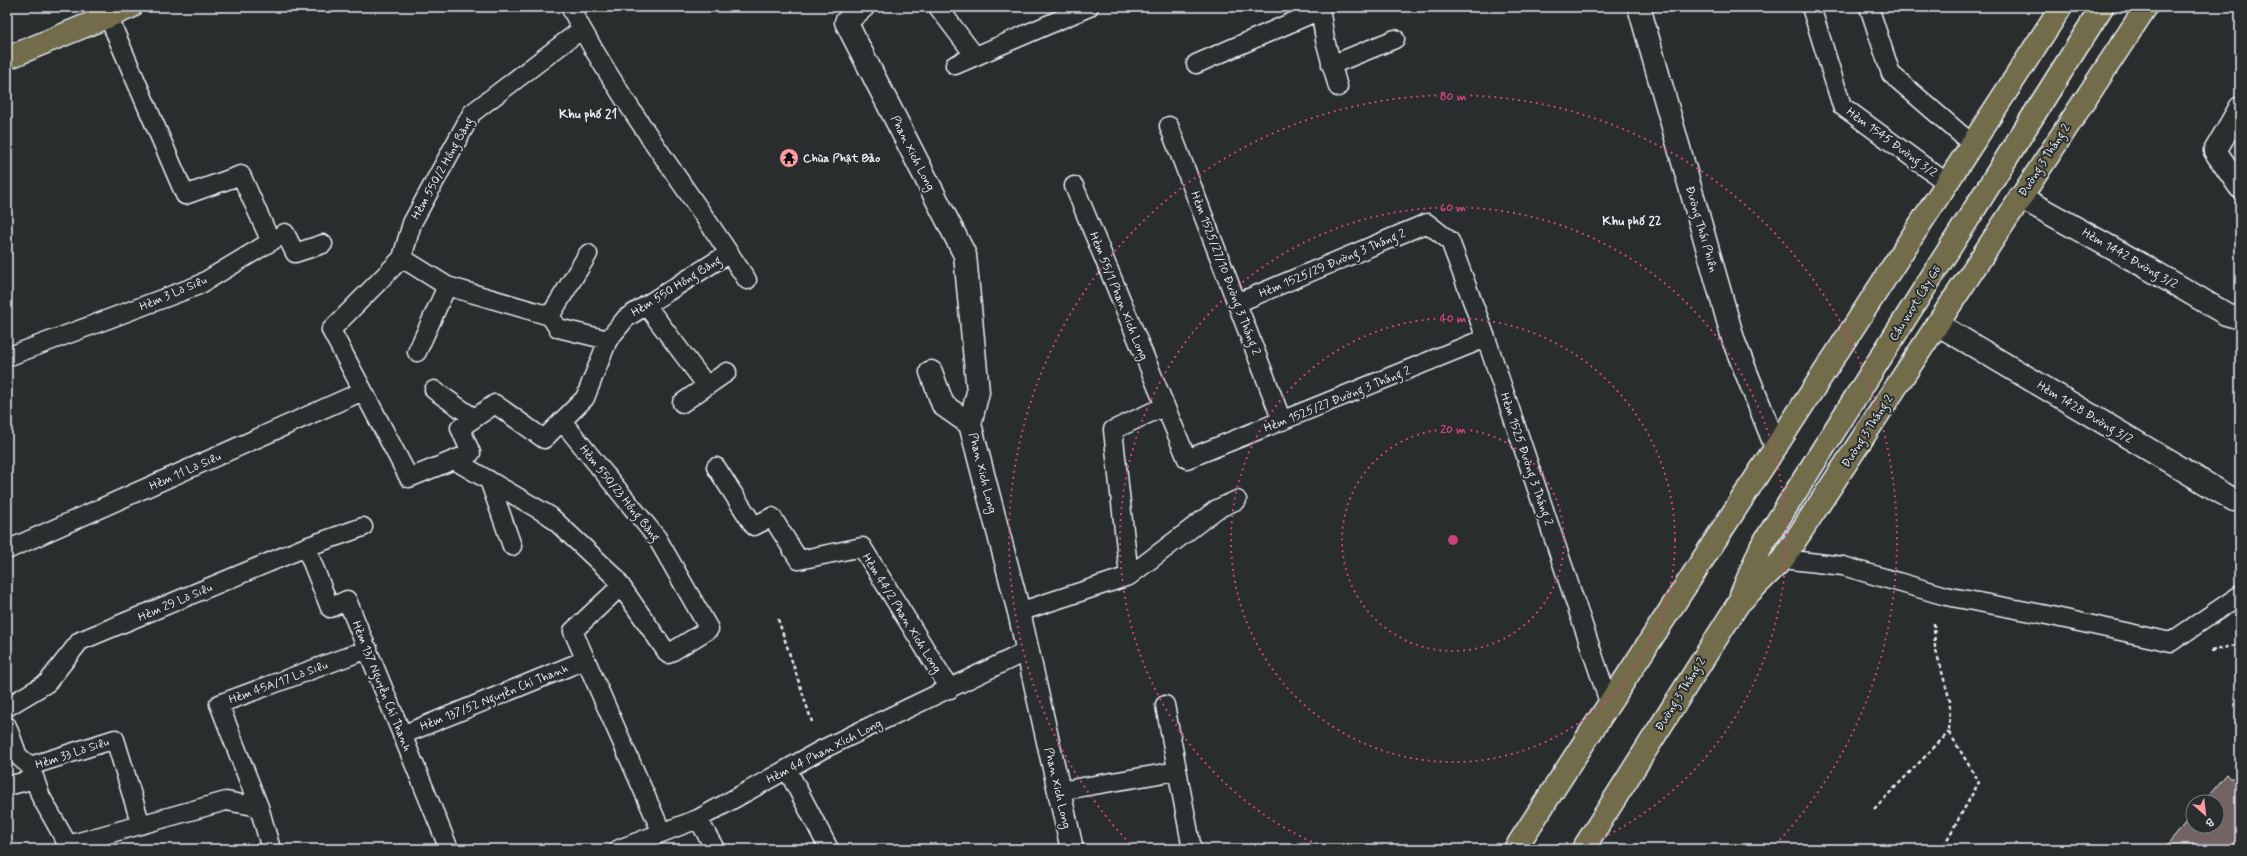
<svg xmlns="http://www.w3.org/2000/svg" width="2247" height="856" font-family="Mynerve,sans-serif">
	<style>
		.building { fill: #736462; stroke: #e8f1f8 }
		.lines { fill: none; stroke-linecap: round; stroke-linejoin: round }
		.service-casing { stroke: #e8f1f8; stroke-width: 21 }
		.minor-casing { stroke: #e8f1f8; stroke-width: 25 }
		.primary-casing { stroke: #e8f1f8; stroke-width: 25 }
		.path { stroke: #e8f1f8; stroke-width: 2.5; stroke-dasharray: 4 3; stroke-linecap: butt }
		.service { stroke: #2a2d2e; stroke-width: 18 }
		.minor { stroke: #2a2d2e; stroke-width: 22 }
		.primary { stroke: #726c4b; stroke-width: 22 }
		.ring { fill: none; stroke: #ca437a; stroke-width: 2; stroke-dasharray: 2 4 }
		.labels { text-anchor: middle; stroke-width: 4; stroke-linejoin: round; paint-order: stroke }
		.street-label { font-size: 12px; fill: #e8f1f8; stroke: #2a2d2e }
		.poi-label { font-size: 12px; font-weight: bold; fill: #e8f1f8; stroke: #2a2d2e; text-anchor: start }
		.neighbourhood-label { font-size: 13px; font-weight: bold; fill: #e8f1f8; stroke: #2a2d2e }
		.centre { fill: #ca437a; stroke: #2a2d2e; stroke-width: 2 }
		.ring-label { font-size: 12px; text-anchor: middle; font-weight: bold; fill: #ca437a; stroke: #2a2d2e; stroke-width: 4; stroke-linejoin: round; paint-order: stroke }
	</style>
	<rect width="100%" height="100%" fill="#2a2d2e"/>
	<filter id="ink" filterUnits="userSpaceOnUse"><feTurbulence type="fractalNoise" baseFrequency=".025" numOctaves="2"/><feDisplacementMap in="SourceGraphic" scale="8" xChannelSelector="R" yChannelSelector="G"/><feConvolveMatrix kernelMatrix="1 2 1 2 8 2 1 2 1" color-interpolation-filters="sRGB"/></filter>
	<g filter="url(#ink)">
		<path class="building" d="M2227,774L2240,784V849H2163L2193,814V826H2217V802H2203Z"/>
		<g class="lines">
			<g class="service-casing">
				<path id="service" d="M570,7C615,93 675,172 729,253L626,318L608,340L585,398L544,439L495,404L460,428L471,453L409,478L331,330L402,258L412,223L472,113L582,29
					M938,7L975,56
					M1320,7L1325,40L1338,87
					M1811,7L1842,106L1947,183
					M1869,7L1891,74L1972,144
					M108,16L185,195L241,175L271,242
					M1196,64L1320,10
					M955,65L1089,7
					M1331,65L1395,39
					M1169,126L1282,421
					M1074,186L1187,459L1486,338
					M729,253L747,280
					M402,258L447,286L417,352
					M447,286L550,316L558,328L608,340
					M1237,303L1427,223L1450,241L1486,338L1610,705
					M646,305L707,386
					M550,316L588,254
					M7,357L199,285L285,233L295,253L323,244
					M434,390L474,418
					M682,403L727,372
					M454,460L550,516L614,576L668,654L709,629L657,538L562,421
					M716,467L754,526L772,517L799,560L862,547L950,689
					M489,480L512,546
					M306,547L330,608L347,600L449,849
					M7,550L363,391
					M1783,559L1843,566L1946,596L2042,614L2171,642L2240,595
					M1129,576L1113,430L1165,406
					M621,586L573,631L662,833
					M1019,612L1129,576L1217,509L1237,500
					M1165,705L1192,849
					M7,707L47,683L80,641L306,547L363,527
					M7,726L18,756L30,766
					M402,735L585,660
					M787,769L829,849
					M7,786L35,779
					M1059,791L1177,771
					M698,819L715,849
					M141,825L115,739L30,766L41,797L68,845L226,801L259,807
					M271,849L259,807L219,704L368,649
					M619,849L698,819L821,750L1027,651"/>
			</g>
			<g class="minor-casing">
				<path id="minor" d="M863,7L846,22L965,255L978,392L970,424L1019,612L1072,849
					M1639,7L1734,342L1776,447
					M2240,108L2215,151L2240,187
					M2020,197L2146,267L2226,314L2240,318
					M1937,324L2234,500
					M931,372L943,405L970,424"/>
			</g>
			<g class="primary-casing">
				<path id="primary" d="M7,58L131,7
					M1741,595L1761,547L2102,7
					M1515,849L2061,7
					M1583,849L1738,604L1783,559L2146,7"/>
			</g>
			<path class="path" d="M778,619L812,722
				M1934,623L1935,647L1950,701L1949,732L1979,782L1942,849
				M2211,651L2240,644
				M1874,809L1949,732"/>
			<use href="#service" class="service"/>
			<use href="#minor" class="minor"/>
			<use href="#primary" class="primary"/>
		</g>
	</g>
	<g class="ring">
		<circle cx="1453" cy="540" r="111"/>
		<circle cx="1453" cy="540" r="222"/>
		<path d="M1328 849A333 333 0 1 1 1578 849"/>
		<path d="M1134 848A444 444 0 1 1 1772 848"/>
	</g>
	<defs>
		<g id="temple-disc" transform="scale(1)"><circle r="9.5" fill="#ff9aa2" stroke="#2a2d2e"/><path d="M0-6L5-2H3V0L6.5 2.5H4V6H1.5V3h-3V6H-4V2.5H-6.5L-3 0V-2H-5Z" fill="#111"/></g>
	</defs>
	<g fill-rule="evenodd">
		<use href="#temple-disc" x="789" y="158"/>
	</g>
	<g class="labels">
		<g class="street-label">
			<text transform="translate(1892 142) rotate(36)" y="4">Hẻm 1545 Đường 3/2</text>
			<text transform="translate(913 153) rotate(63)" y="4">Phan Xich Long</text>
			<text transform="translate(2044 160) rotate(-57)" y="4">Đường 3 Tháng 2</text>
			<text transform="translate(442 168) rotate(-61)" y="4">Hẻm 550/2 Hồng Bàng</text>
			<text transform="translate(1702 229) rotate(74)" y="4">Đường Thái Phiên</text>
			<text transform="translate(2130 258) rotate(30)" y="4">Hẻm 1442 Đường 3/2</text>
			<text transform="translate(1332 263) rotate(-23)" y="4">Hẻm 1525/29 Đường 3 Tháng 2</text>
			<text transform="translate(1226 273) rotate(69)" y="4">Hẻm 1525/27/10 Đường 3 Tháng 2</text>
			<text transform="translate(676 286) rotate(-32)" y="4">Hẻm 550 Hồng Bàng</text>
			<text transform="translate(173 293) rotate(-23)" y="4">Hẻm 3 Lò Siêu</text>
			<text transform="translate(1119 296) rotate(68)" y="4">Hẻm 55/1 Phan Xích Long</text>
			<text transform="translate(1915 303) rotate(-58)" y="4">Cầu vượt Cây Gõ</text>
			<text transform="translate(1337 399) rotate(-22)" y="4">Hẻm 1525/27 Đường 3 Tháng 2</text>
			<text transform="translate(2085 412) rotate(31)" y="4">Hẻm 1428 Đường 3/2</text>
			<text transform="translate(1867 431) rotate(-57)" y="4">Đường 3 Tháng 2</text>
			<text transform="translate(1527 459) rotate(71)" y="4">Hẻm 1525 Đường 3 Tháng 2</text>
			<text transform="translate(185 471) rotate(-24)" y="4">Hẻm 11 Lò Siêu</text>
			<text transform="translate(983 473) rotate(76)" y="4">Phan Xich Long</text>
			<text transform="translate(620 493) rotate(51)" y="4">Hẻm 550/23 Hồng Bàng</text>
			<text transform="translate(175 602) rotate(-23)" y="4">Hẻm 29 Lò Siêu</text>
			<text transform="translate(902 613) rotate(58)" y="4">Hẻm 44/2 Phan Xích Long</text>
			<text transform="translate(278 682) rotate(-20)" y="4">Hẻm 45A/17 Lò Siêu</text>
			<text transform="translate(382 686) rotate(68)" y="4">Hẻm 137 Nguyễn Chí Thanh</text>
			<text transform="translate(1680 694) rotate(-58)" y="4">Đường 3 Tháng 2</text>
			<text transform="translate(494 697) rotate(-22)" y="4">Hẻm 137/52 Nguyễn Chí Thanh</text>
			<text transform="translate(824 751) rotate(-27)" y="4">Hẻm 44 Phan Xích Long</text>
			<text transform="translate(72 753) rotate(-18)" y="4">Hẻm 33 Lò Siêu</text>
			<text transform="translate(1058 788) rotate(77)" y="4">Phan Xich Long</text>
		</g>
		<g class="poi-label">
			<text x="803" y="162">Chùa Phật Bảo</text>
		</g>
		<g class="neighbourhood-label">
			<text x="588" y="118">Khu phố 21</text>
			<text x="1632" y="225">Khu phố 22</text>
		</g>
	</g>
	<circle cx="1453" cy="540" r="6" class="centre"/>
	<g class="ring-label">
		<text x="1453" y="100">80 m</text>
		<text x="1453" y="211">60 m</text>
		<text x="1453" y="322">40 m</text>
		<text x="1453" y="433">20 m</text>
	</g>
	<rect width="2247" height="856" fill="none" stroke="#2a2d2e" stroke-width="24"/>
	<rect x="12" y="12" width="2223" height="832" fill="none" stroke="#e8f1f8" stroke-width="1.5" filter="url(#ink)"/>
	<g transform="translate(2205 814) rotate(152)"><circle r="19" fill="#2a2d2e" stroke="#767b7f"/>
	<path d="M0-3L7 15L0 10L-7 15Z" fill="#ff9aa2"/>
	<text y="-6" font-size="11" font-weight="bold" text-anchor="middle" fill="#e8f1f8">B</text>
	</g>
</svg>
